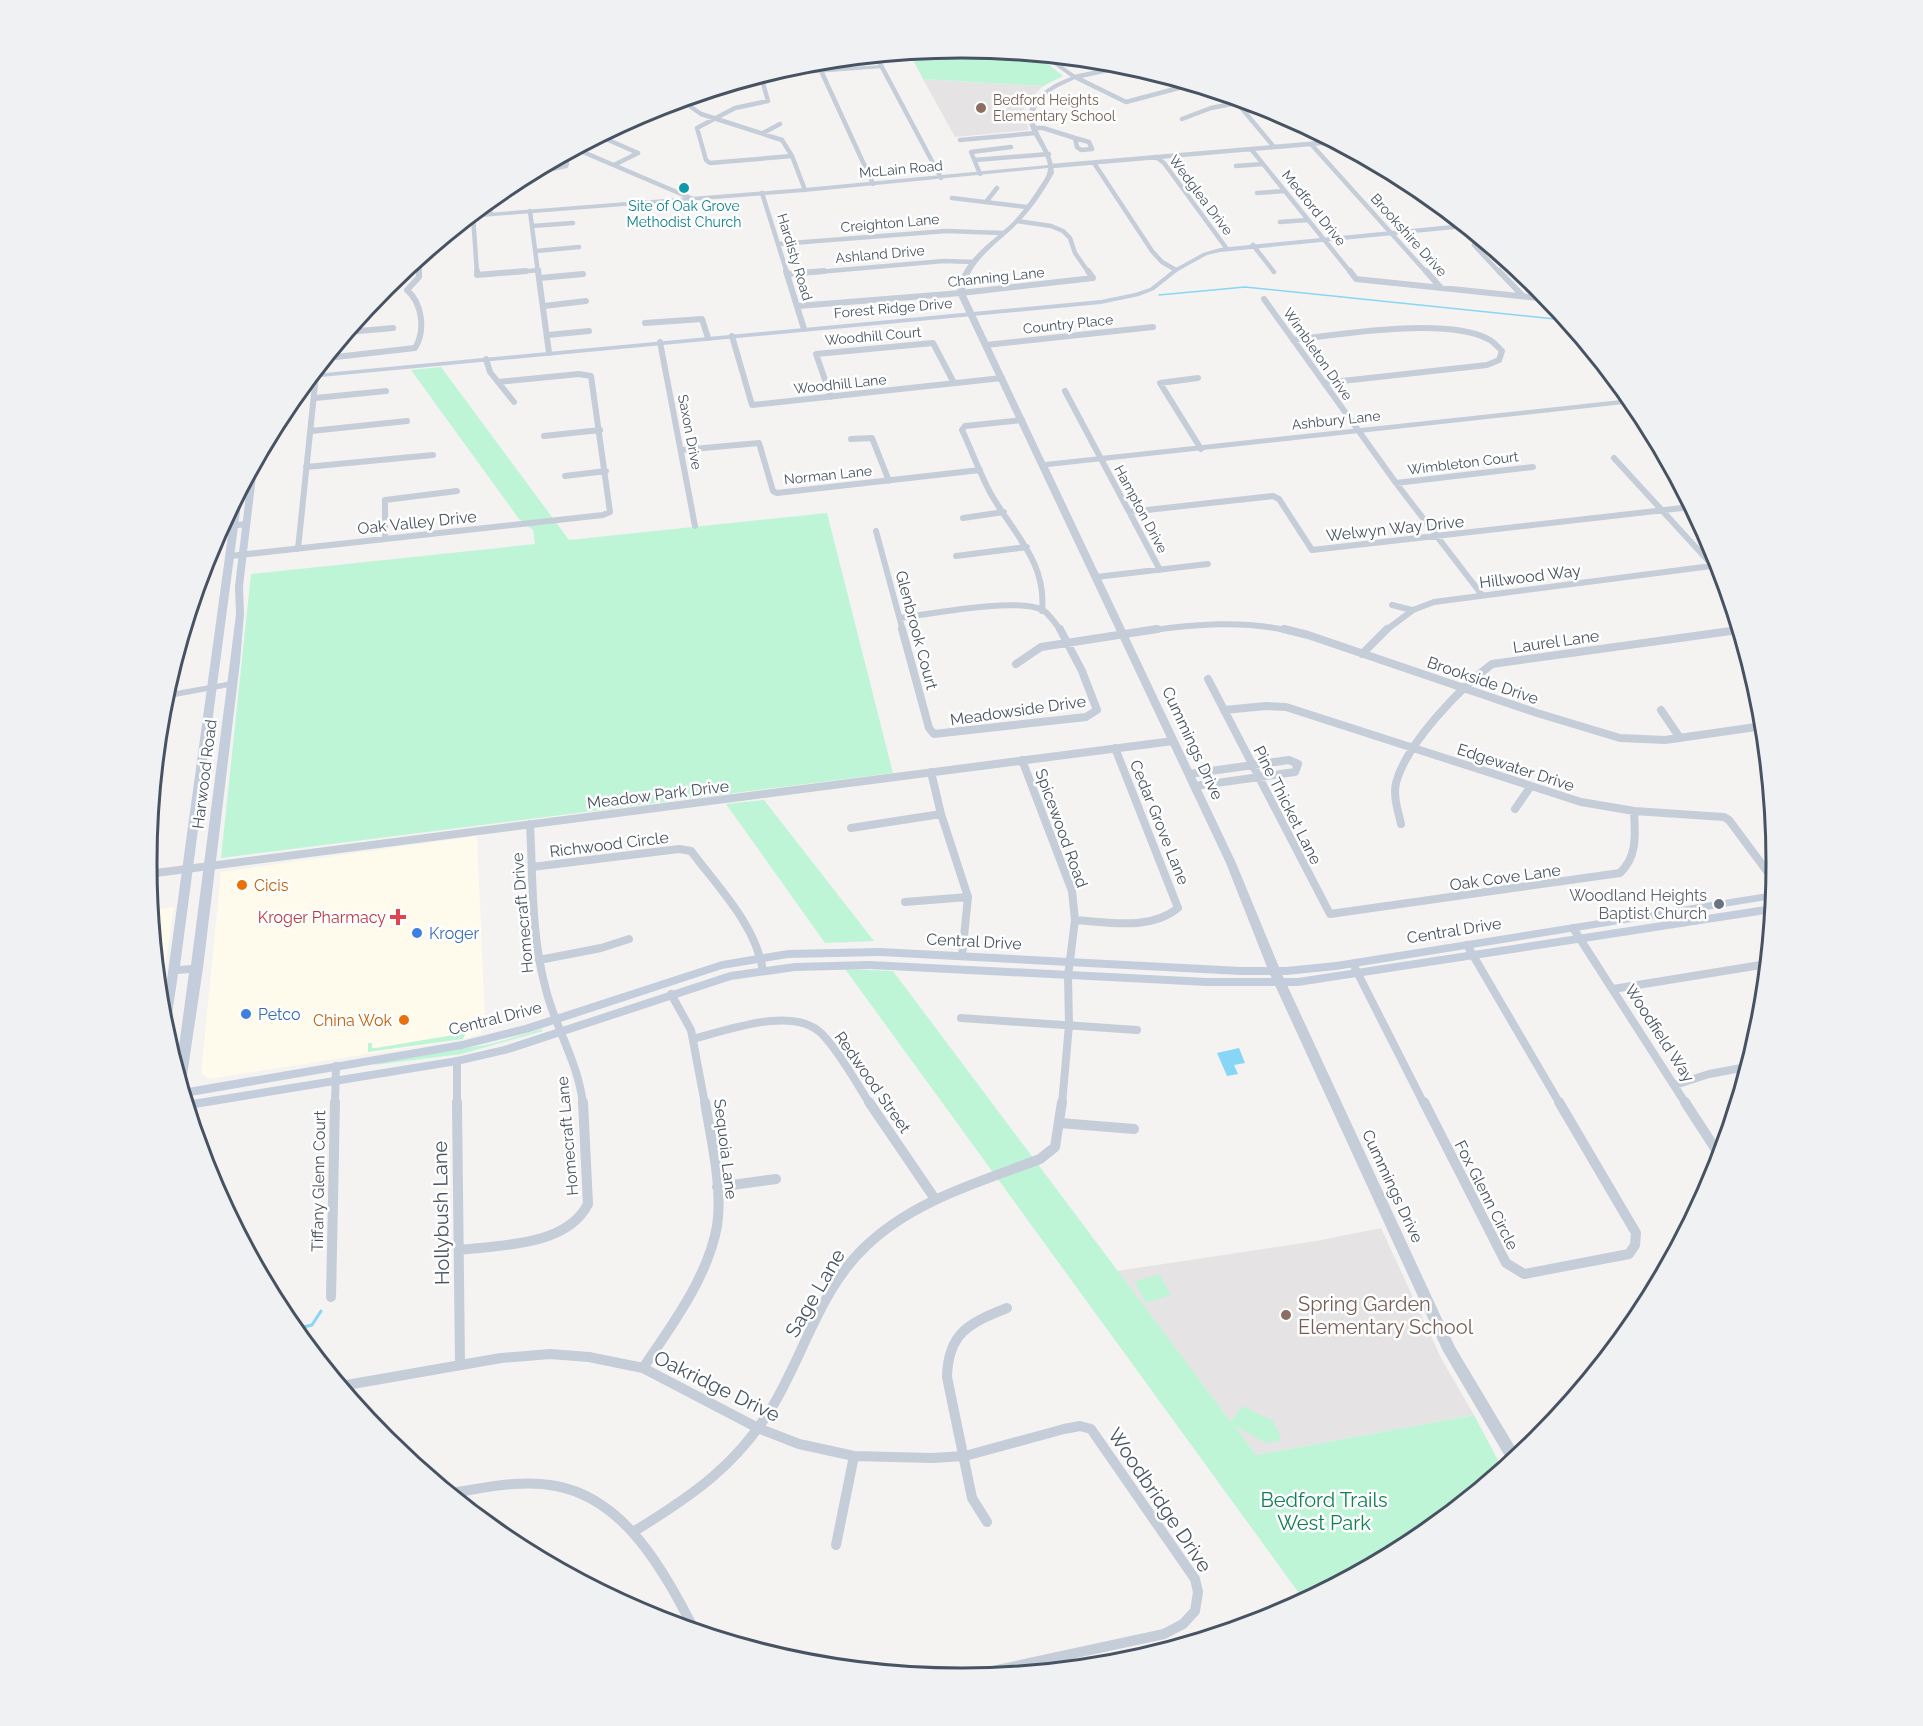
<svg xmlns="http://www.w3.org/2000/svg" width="1923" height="1726" font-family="Raleway,sans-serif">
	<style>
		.commercial { fill: #fefaec }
		.education { fill: #e6e3e4 }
		.green { fill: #bef5d7 }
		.water { fill: #87d6f6 }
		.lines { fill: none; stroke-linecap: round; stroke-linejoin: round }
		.stream-far1 { stroke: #87d6f6; stroke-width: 1.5 }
		.stream { stroke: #87d6f6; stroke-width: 3 }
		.minor-far3 { stroke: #c5cdd8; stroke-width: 4.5 }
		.minor-far2 { stroke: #c5cdd8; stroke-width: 6 }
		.minor-far1 { stroke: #c5cdd8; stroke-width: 8 }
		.minor { stroke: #c5cdd8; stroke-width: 10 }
		.tertiary { fill: #c5cdd8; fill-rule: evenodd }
		.secondary { fill: #c3cddc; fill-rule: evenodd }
		.education-dot { fill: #8d6e63; stroke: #fff; stroke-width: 2 }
		.culture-dot { fill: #0f9aa8; stroke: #fff; stroke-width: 2 }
		.food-dot { fill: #e8710a; stroke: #fff; stroke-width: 2 }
		.worship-dot { fill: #6b7280; stroke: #fff; stroke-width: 2 }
		.health-dot { fill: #e0444e; stroke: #fff; stroke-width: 2 }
		.shop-dot { fill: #3f7fe0; stroke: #fff; stroke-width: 2 }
		.labels { text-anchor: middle; stroke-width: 5; stroke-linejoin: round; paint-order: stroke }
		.far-education-label { font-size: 14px; fill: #785e54; stroke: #fff; text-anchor: start }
		.far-street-label { font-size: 14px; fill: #475362; stroke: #fff }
		.far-culture-label { font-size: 14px; fill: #0d838f; stroke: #fff }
		.street-label { font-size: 16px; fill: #475362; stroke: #fff }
		.food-label { font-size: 16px; fill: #c56008; stroke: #fff; text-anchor: start }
		.worship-label { font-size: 16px; fill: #5b616d; stroke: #fff; text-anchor: end }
		.health-label { font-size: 16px; fill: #be3a42; stroke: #fff; text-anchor: end }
		.shop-label { font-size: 16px; fill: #366cbe; stroke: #fff; text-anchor: start }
		.near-street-label { font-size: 20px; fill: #475362; stroke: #fff }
		.near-education-label { font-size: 20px; fill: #785e54; stroke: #fff; text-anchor: start }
		.near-park-label { font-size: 20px; fill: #0d8250; stroke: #fff }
		.rim { fill: none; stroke: #475362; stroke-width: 3 }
	</style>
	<rect width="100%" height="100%" fill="#f5f2f2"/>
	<path class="commercial" d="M477,836L485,1019L481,1034L463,1039L209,1079L201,1073L221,872Z
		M174,907L160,1001L151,910Z"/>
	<path class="education" d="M923,79L1043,86L1025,104L1023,112L1029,130L955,137Z
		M1381,1228L1442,1360L1474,1415L1256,1455L1117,1271L1316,1241Z"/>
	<path class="green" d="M982,50L1037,55L1063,76L1043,86L923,79L912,58L971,54Z
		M441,367L569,540L827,513L893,773L221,858L251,574L535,544L533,530L519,519L411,370Z
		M764,800L874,941L825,943L726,804Z
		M845,969L893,971L1231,1422L1242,1406L1273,1421L1281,1437L1278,1443L1275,1441L1266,1443L1234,1425L1256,1455L1474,1415L1502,1468L1414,1541L1304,1600Z
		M465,1029H468L463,1039L368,1052V1043H372V1048H376L465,1033Z
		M542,1029L543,1031L461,1054L374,1065L380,1062L491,1044Z
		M1159,1274L1171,1295L1146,1303L1135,1282Z"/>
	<path class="water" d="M1239,1048L1245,1063L1234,1065L1238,1074L1227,1076L1217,1053Z"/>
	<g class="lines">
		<path class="stream-far1" d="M1159,295L1245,287L1565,320"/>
		<path class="stream" d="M295,1329L312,1325L321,1311"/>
		<path class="minor-far3" d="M876,56L941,178
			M817,62L873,184
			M761,76L768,101L735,108L697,128L706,160L710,163L792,156
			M1075,77L1126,102L1190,85
			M1075,77L1127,66
			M688,98L691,107L701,114L782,140L792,156L805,190
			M1233,98L1274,147
			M1182,119L1211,108L1237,103
			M1033,128H1043L1075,138
			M763,133L780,124
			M1075,138L1089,142L1092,149L1081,150L1077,147Z
			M595,139H606L638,153L614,165
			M960,140L1036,133
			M1311,144L1427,273
			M576,149L693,199
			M1251,149L1351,273
			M1156,157L1164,163L1227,249
			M975,160L1049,154
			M1094,163L1152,251L1162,262L1176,270
			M1052,166L1333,142
			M1236,166L1263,164
			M532,173L566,166L567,163L558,159
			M980,174L971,152L1011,147
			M762,193L787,273
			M1257,193L1285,191
			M952,198L1027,207
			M488,202L491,214
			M986,202L997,188
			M1437,204L1459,227
			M530,211L538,273
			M473,216L477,273
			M1017,221L1051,226L1063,231L1070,238L1075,253L1089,273
			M1280,222L1307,220
			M532,226L573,223
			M779,244L946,231L1003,233
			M1253,245L1274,272
			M1474,245L1500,273
			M536,251L579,247
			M419,273L420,258
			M508,273L539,270
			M806,273L944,261L974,262"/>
		<path class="minor-far2" d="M477,271V275L526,271
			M538,271L549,353
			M786,271L804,329
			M1350,271L1356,279L1548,299
			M1426,271L1441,288
			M1499,271L1523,296
			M788,274L824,271
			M540,278L583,274
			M1264,299L1396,483L1482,595
			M544,306L586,301
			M798,306L961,293L1093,278L1088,271
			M369,307L378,306
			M645,323L702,319L708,338
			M348,332L393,328
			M548,335L589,331
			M732,336L752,405L1002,378
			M1293,340C1340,334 1447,317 1488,339C1493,341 1498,347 1502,351L1499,360L1487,365L1324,383
			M660,342L695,526
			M986,345L1153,327
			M327,358L415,348C426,330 422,303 407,290L419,277V271
			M486,359L490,372L514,402
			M1198,378L1160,383L1201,449
			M1065,391L1160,570
			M831,397L816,354L933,343L954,383
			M315,398L386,391
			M1022,420L965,426L962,430C972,451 980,474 991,494C1013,533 1047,562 1042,611
			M311,431L407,421
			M544,436L600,430
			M851,439L872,438L889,481
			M682,450L759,443L773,491L777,493L980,470
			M1614,458L1713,566
			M306,467L433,455
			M565,476L606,471
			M1396,483L1533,467
			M1129,512L1273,496L1279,499L1312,550L1691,507
			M963,518L1004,512
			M222,527L246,524
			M876,531L903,631
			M385,539V500L457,491
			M298,549L316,375
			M230,556L603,515L610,512L591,376L579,374L498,382
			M956,556L1027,547
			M1096,577L1208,564
			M1392,605L1412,610
			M900,618C931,614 1016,597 1043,610C1050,615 1056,624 1061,631
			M1146,631C1194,624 1243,620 1290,631
			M1385,631L1413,610L1434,602L1719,565
			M1732,631L1738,630"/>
		<path class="minor-far1" d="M902,629L929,728L934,734L1086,717L1097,710L1082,671L1060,629
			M1284,629L1308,635L1537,713L1620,738L1665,740L1763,726
			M1362,654L1387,629
			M1016,664L1041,647L1157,629
			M1208,679L1330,914L1620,873C1638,856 1635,834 1634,811
			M1224,710L1266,706L1286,707L1581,802L1634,811L1724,817L1729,820L1775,882
			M1661,710L1680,738
			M1022,760L1072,891L1075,920L1068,976L1069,1025L1062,1104
			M931,772L941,814L968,897L962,956
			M1189,774L1289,760L1298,764L1295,772L1195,786
			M1515,809L1531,786
			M530,824C533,879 531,936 546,990C556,1029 578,1062 583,1104
			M1401,824C1398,811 1393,796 1396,783C1406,744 1460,688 1492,664L1738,630
			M851,828L941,814
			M532,867L679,849L691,851C718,887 756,925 763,971
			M148,874L1173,741
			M905,902L968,897
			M1075,920C1108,922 1150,931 1178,908L1115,748
			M1573,928L1686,1104
			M1467,945L1560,1104
			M539,960L601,948L629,939
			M1353,964L1424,1104
			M1613,989L1767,964
			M671,994L691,1030L705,1104
			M961,1018L1137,1030
			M693,1039C728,1030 794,1005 822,1034C841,1054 855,1081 870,1104
			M457,1061V1104
			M1675,1085L1709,1074L1747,1067
			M335,1104L336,1066"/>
		<path class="minor" d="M457,1102L460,1365
			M869,1102L935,1199
			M1424,1102L1506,1263L1524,1274L1629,1254L1635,1245L1636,1233L1559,1102
			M1685,1102L1720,1156
			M1060,1123L1134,1129
			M717,1187L776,1179
			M460,1250C501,1245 567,1246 588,1204L583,1102
			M331,1297L335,1102
			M643,1368C672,1325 708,1277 717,1226C723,1188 711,1139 705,1102
			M341,1386L501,1358L550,1354L589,1357L643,1368L758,1428L799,1444L854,1456L932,1458L965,1456L1064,1429L1080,1426L1091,1429L1195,1579L1198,1592L1195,1611L1183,1624L1164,1634L960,1678
			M451,1493C485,1488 522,1479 556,1486C626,1499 664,1572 694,1629
			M987,1522L972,1498L947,1377C948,1333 969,1323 1007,1308
			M633,1532C692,1496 739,1464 775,1402C805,1350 822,1287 866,1246C914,1200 980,1182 1040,1159L1055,1147L1062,1102
			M836,1545L854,1456"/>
		<path class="tertiary" d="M1042,56L1050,57L1078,77C1070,82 1061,85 1053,90C1011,120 1053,138 1054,173C1044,191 1032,209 1018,223C998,244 967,261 965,293L1045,462L1630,399L1633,403L1048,467L1236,863L1281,972L1455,1347L1519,1454L1509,1463L1443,1351L1269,972L1226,863L957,293C960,261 991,243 1013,222C1022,212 1031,200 1038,189C1042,182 1048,176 1048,168L805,192L469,218L474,214L805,188L1048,165C1045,150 1035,140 1030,126C1021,102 1051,84 1071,77Z
			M881,65L883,66V68L803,74L746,83L744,82C788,68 835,68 881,65Z
			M232,681L235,682L237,684L235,686L164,699L165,693Z"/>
		<path class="secondary" d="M1462,224L1466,228L1220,252L1207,255L1178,271L1154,290L1139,296L1101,304L310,378L314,374L1101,300L1135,293L1150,288L1174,269L1203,253L1220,248Z
			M254,466L257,468L243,586L244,614L240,662L203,968L186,1082L182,1086L176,1068L189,973L178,974L169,1035L166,1036L162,1016L232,506L239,494L242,496L180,966L191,965L230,662L236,614L235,586L248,478Z
			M1774,892L1773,899L1336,970L1286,975H1241L880,956L788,958L722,969L530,1032L462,1049L185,1097L182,1089L462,1041L525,1025L722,961L788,950L880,948L1241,967H1286L1336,962Z
			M1772,905V913L1298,986H1207L870,969L795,971L731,980L509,1053L457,1065L189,1109L186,1101L457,1057L504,1046L730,972L795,963L870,961L1207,978H1298Z"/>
	</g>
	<g class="education-dot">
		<circle cx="981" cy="108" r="6"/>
		<circle cx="1286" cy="1315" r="6"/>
	</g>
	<circle class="culture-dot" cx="684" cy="188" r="6"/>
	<g class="food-dot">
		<circle cx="242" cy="885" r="6"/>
		<circle cx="404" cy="1020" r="6"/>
	</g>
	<circle class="worship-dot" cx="1719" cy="904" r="6"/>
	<path class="health-dot" d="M395 908h6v6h6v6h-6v6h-6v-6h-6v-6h6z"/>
	<g class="shop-dot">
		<circle cx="417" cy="933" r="6"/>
		<circle cx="246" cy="1014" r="6"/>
	</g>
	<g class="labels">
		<g class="far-education-label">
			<text x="993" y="105">Bedford Heights<tspan x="993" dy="16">Elementary School</tspan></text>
		</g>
		<g class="far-street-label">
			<text transform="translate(901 169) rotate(-5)" y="5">McLain Road</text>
			<text transform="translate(1201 195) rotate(53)" y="5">Wedglea Drive</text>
			<text transform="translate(1314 208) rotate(51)" y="5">Medford Drive</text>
			<text transform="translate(890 223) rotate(-5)" y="5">Creighton Lane</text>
			<text transform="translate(1409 235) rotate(48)" y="5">Brookshire Drive</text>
			<text transform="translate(880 254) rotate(-5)" y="5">Ashland Drive</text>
			<text transform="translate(795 257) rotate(73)" y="5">Hardisty Road</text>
			<text transform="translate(996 277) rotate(-6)" y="5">Channing Lane</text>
			<text transform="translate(893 308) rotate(-5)" y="5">Forest Ridge Drive</text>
			<text transform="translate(1068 324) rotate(-6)" y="5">Country Place</text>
			<text transform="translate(873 336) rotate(-5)" y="5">Woodhill Court</text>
			<text transform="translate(1318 354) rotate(55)" y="5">Wimbleton Drive</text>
			<text transform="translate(840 384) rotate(-6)" y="5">Woodhill Lane</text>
			<text transform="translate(1336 420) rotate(-6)" y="5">Ashbury Lane</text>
			<text transform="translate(690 432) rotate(79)" y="5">Saxon Drive</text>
			<text transform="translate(1463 463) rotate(-7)" y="5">Wimbleton Court</text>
			<text transform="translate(828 475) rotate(-6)" y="5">Norman Lane</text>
			<text transform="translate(1141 509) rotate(62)" y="5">Hampton Drive</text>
		</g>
		<g class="far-culture-label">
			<text x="684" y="211">Site of Oak Grove<tspan x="684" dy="16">Methodist Church</tspan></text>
		</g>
		<g class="street-label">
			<text transform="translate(417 522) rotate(-6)" y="6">Oak Valley Drive</text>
			<text transform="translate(1395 528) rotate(-6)" y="6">Welwyn Way Drive</text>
			<text transform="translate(1530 576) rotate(-7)" y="6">Hillwood Way</text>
			<text transform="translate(917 630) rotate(75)" y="6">Glenbrook Court</text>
			<text transform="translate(1556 641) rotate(-8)" y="6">Laurel Lane</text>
			<text transform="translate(1483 680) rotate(19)" y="6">Brookside Drive</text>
			<text transform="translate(1018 710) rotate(-8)" y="6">Meadowside Drive</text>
			<text transform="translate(1193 743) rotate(65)" y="6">Cummings Drive</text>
			<text transform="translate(1516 767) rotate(18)" y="6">Edgewater Drive</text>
			<text transform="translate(204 774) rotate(-83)" y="6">Harwood Road</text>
			<text transform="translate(658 794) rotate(-7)" y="6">Meadow Park Drive</text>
			<text transform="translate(1288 805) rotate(63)" y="6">Pine Thicket Lane</text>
			<text transform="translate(1160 822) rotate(68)" y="6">Cedar Grove Lane</text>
			<text transform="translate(1062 828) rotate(70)" y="6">Spicewood Road</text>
			<text transform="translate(609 844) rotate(-7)" y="6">Richwood Circle</text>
			<text transform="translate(1505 877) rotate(-8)" y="6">Oak Cove Lane</text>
			<text transform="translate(522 913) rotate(-95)" y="6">Homecraft Drive</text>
			<text transform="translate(1454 930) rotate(-9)" y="6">Central Drive</text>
			<text transform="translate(974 941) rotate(3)" y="6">Central Drive</text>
			<text transform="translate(495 1018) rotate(-14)" y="6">Central Drive</text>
			<text transform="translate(1660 1033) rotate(57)" y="6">Woodfield Way</text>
			<text transform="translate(873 1082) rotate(55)" y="6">Redwood Street</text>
			<text transform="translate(567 1136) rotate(-95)" y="6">Homecraft Lane</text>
			<text transform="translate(726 1149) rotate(83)" y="6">Sequoia Lane</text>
			<text transform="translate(318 1181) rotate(-89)" y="6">Tiffany Glenn Court</text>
			<text transform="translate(1393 1186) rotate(65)" y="6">Cummings Drive</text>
			<text transform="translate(1487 1195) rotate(63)" y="6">Fox Glenn Circle</text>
		</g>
		<g class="food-label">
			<text x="254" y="891">Cicis</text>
			<text x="392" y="1026" text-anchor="end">China Wok</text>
		</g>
		<g class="worship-label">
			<text x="1707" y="901">Woodland Heights<tspan x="1707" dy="18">Baptist Church</tspan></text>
		</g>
		<g class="health-label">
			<text x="386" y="923">Kroger Pharmacy</text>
		</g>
		<g class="shop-label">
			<text x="429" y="939">Kroger</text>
			<text x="258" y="1020">Petco</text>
		</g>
		<g class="near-street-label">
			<text transform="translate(441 1213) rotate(-91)" y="7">Hollybush Lane</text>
			<text transform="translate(815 1293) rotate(-60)" y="7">Sage Lane</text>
			<text transform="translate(717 1386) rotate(26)" y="7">Oakridge Drive</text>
			<text transform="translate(1160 1500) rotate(56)" y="7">Woodbridge Drive</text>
		</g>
		<g class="near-education-label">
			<text x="1298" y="1311">Spring Garden<tspan x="1298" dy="23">Elementary School</tspan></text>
		</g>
		<g class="near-park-label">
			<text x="1324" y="1507">Bedford Trails<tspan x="1324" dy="23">West Park</tspan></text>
		</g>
	</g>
	<path d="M0 0H1923V1726H0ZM961 58H962A804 804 0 0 1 1766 862V864A804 804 0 0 1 962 1668H961A804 804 0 0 1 157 864V862A804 804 0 0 1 961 58Z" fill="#f0f1f2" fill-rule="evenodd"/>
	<path class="rim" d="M961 58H962A804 804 0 0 1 1766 862V864A804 804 0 0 1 962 1668H961A804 804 0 0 1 157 864V862A804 804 0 0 1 961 58Z"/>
</svg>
